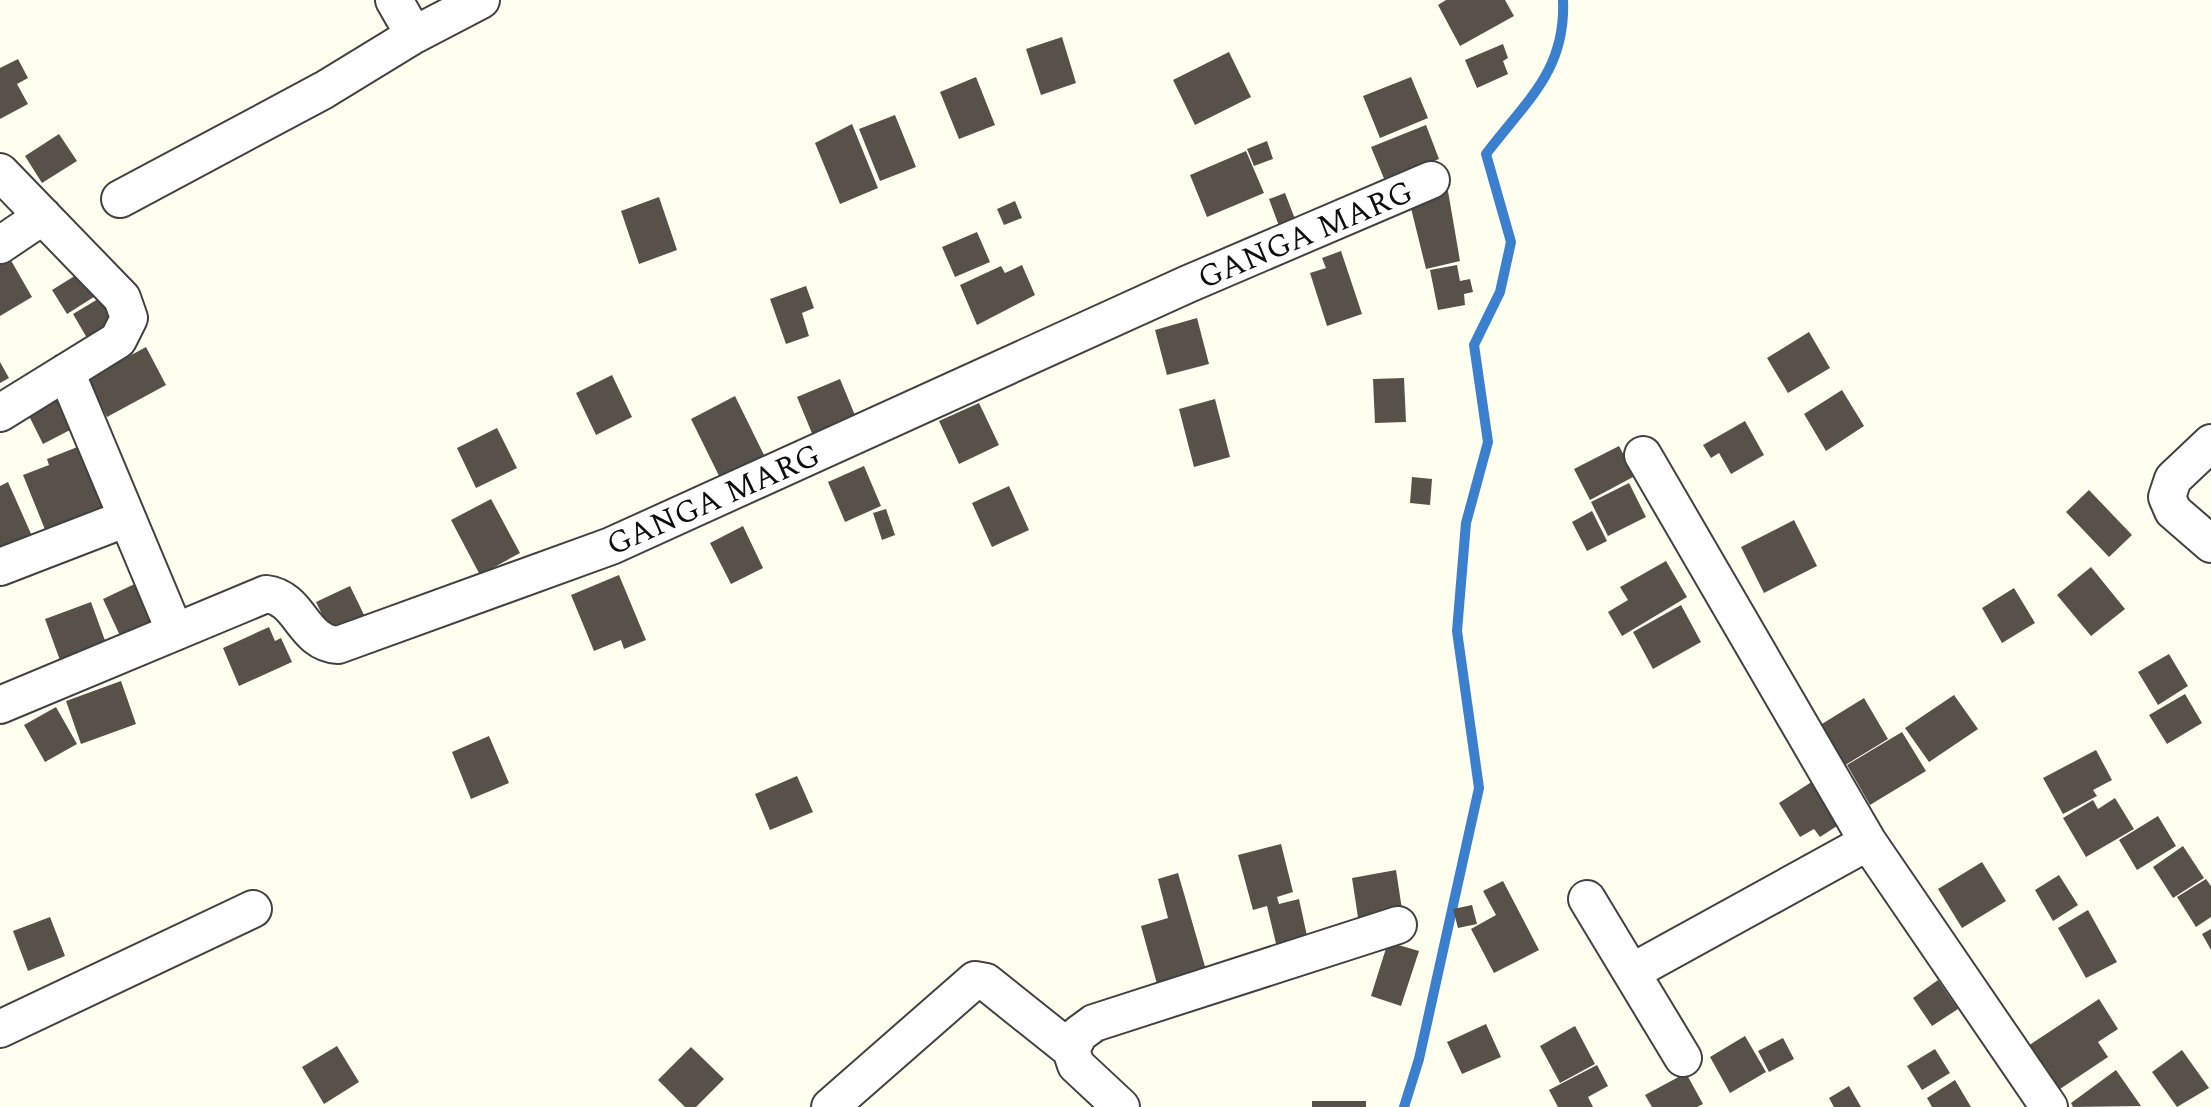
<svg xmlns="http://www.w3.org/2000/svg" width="2211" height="1107" font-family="Spectral,serif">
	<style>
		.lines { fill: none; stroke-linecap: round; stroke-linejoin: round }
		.stream { stroke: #3a80ce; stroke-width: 10 }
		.building { fill: #57514a }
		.street-casing { stroke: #414141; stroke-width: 40 }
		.street { stroke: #fff; stroke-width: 36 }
		.labels { text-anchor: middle; stroke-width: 8; stroke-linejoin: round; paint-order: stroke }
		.street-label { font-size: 32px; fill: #0e0e0e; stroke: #fff }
	</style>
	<rect width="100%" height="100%" fill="#fffeef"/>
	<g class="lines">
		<path class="stream" d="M1404,1107L1419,1059L1479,788L1457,631L1466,523L1488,442L1474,345L1500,292L1511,242L1486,154C1526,101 1566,71 1563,0"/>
	</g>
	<path class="building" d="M1446,0H1505L1514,16L1460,46L1438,5Z
		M1062,37L1076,83L1041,95L1026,49Z
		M1503,44L1508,58L1503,61L1508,74L1477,88L1465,60Z
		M1229,52L1251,97L1195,125L1173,80Z
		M18,59L28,78L17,84L28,104L0,119V68Z
		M976,77L995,125L959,139L940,92Z
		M1411,77L1428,118L1380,138L1363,96Z
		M895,115L916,167L880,181L859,129Z
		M852,124L878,188L840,204L815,143Z
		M1426,125L1439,159L1385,181L1371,147Z
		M59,134L77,161L42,183L25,156Z
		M1267,141L1273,159L1254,166L1247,149Z
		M1246,151L1264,193L1207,217L1190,175Z
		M1448,191L1460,261L1426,269L1409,200Z
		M1285,193L1295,219L1279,226L1269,199Z
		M659,197L677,250L639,264L621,211Z
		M1015,201L1022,218L1004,225L997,209Z
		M977,232L990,262L955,277L942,247Z
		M1341,251L1362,314L1327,326L1310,273L1326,268L1322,258Z
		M9,257L32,297L0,316V262Z
		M1022,265L1035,295L977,325L960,285L1001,266L1005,273Z
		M1457,265L1460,281L1470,279L1473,292L1464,294L1465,305L1438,310L1430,270Z
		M81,272L97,295L67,314L52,290Z
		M806,286L814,308L802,313L809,336L786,344L770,299Z
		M103,296L117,320L87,338L73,314Z
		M1197,318L1209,364L1167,375L1155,330Z
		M1809,332L1830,368L1788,393L1767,358Z
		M146,347L166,385L107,417L87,379Z
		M0,362L9,378L0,383Z
		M612,375L632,417L596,435L576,393Z
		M1404,378L1406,422L1375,423L1373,379Z
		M840,379L859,425L816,443L797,397Z
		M1842,390L1864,426L1826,451L1804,414Z
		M56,396L72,429L43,444L26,410Z
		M735,396L768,463L724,486L691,419Z
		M1215,399L1230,457L1194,467L1179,409Z
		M979,403L999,445L959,464L939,421Z
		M1745,421L1764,455L1731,474L1719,453L1711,458L1703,445Z
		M497,428L517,468L476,488L457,448Z
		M80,446L105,509L46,532L23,475L49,465L47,459Z
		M1619,446L1635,476L1590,500L1574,469Z
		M864,466L881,506L845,522L828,482Z
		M1412,477L1432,479L1430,505L1410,503Z
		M8,482L32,536L0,550V486Z
		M1629,483L1646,517L1608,536L1591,502Z
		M1009,486L1029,530L992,547L972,503Z
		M2089,490L2132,535L2109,557L2066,512Z
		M491,499L520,553L480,575L451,520Z
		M886,509L895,535L882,540L873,513Z
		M1592,511L1607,541L1587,551L1572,522Z
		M1794,520L1817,566L1764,593L1741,547Z
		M743,526L763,568L731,584L710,543Z
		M1666,561L1687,597L1622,636L1608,612L1628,600L1620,587Z
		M2091,567L2125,609L2091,636L2057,595Z
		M619,575L646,640L624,649L621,640L594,651L571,595Z
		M143,580L162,621L122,640L103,599Z
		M350,586L367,621L333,637L316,602Z
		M2014,588L2035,623L2002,643L1982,608Z
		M91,602L107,646L61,663L45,619Z
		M1681,605L1701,642L1653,669L1633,632Z
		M269,627L275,641L281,638L292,662L239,686L223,648Z
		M2169,654L2188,686L2158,705L2138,672Z
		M121,681L136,724L81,744L66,701Z
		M2185,694L2202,723L2167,744L2149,715Z
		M1954,695L1978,729L1929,762L1905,728Z
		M1864,698L1888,739L1842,767L1817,727Z
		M56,707L77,744L45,762L24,725Z
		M1902,732L1926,771L1870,805L1847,765Z
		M489,736L509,783L471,799L452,752Z
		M2096,750L2112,780L2093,790L2097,796L2063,814L2043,778Z
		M797,776L813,812L770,830L755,794Z
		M1813,781L1840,824L1820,837L1814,829L1800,837L1779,803Z
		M2115,798L2134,829L2086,857L2063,818L2093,800L2098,809Z
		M2158,816L2176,846L2137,870L2119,840Z
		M1281,844L1293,892L1277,897L1279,904L1299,899L1309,945L1278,952L1267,906L1253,910L1238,855Z
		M2183,846L2204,878L2173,898L2153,867Z
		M1982,862L2006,901L1962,928L1938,889Z
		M1396,870L1403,916L1359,924L1352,878Z
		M1178,873L1206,970L1157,984L1141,926L1168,918L1158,879Z
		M2059,875L2078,905L2053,921L2035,890Z
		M2206,879L2211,886V917L2196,927L2177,897Z
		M1503,881L1539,950L1494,973L1471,929L1496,915L1483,891Z
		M1472,905L1477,924L1458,928L1453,909Z
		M2088,910L2117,962L2086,978L2058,928Z
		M50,917L65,956L28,971L13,931Z
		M2211,929V950L2202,934Z
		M1388,942L1419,951L1401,1006L1371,996Z
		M1938,980L1958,1009L1932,1026L1913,998Z
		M2099,999L2118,1029L2098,1042L2108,1057L2054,1093L2025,1048Z
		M1486,1024L1501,1057L1462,1074L1447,1042Z
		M1575,1026L1595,1064L1560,1083L1540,1046Z
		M1745,1036L1766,1072L1730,1093L1710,1057Z
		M1783,1038L1794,1059L1769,1072L1758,1051Z
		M337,1046L359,1082L324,1104L302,1067Z
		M691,1047L724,1079L696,1107H685L658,1080Z
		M1935,1049L1950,1073L1922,1090L1907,1066Z
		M2182,1050L2209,1088L2177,1107L2152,1072Z
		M1597,1065L1608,1086L1588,1097L1593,1107H1558L1549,1090Z
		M2116,1070L2141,1106L2073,1107L2071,1103Z
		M1686,1073L1703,1104L1697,1107H1652L1645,1095Z
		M1955,1080L1971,1107H1932L1927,1098Z
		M1849,1086L1861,1107H1834L1829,1098Z
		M1312,1101H1366V1107H1312Z"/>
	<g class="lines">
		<g class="street-casing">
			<path id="street" d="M414,35L481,0
				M0,172L122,298L129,318L118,340L0,413
				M120,199L324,90L414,35L394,0
				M0,245L43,216
				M66,372L175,632
				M2211,443L2173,479L2167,497L2173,511L2211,544
				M1643,455L1868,842L2049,1107
				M0,567L127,518
				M0,705L266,594C301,598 302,643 338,645L611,546L1188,284L1431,180
				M1587,899L1683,1058
				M1632,972L1868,842
				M0,1029L253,909
				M830,1107L975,980L986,982L1071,1050
				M1121,1107L1076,1065L1071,1050L1079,1034L1094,1023L1398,925"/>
		</g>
		<use href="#street" class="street"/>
	</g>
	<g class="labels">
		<g class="street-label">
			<text transform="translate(1305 234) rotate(-23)" y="11">GANGA MARG</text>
			<text transform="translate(713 499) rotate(-24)" y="11">GANGA MARG</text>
		</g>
	</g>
</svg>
